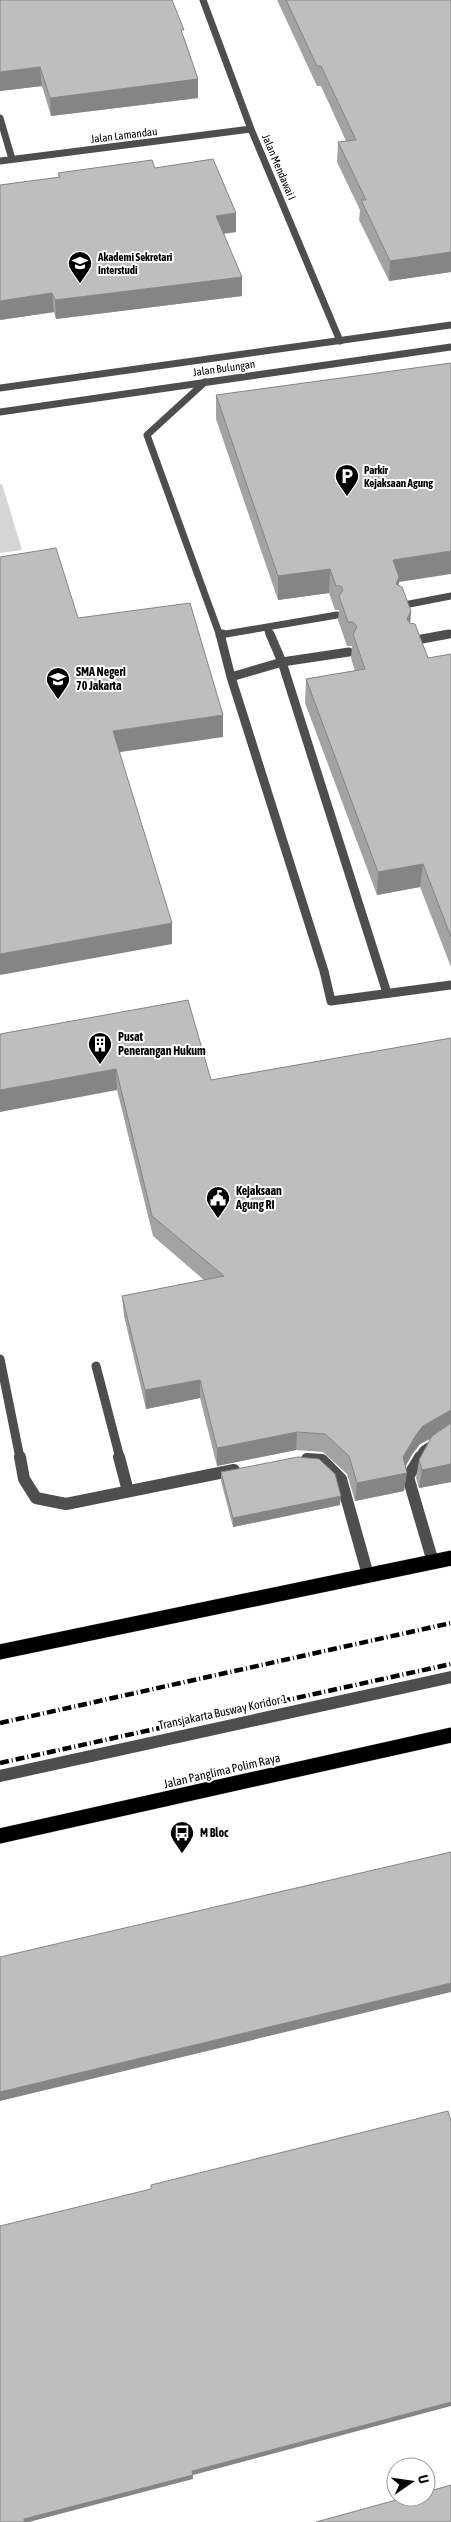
<svg xmlns="http://www.w3.org/2000/svg" width="451" height="2522" font-family="'Asap Condensed',sans-serif">
	<style>
		.green { fill: #d5d5d5 }
		.lines { fill: none; stroke-linecap: round; stroke-linejoin: round }
		.primary-casing { stroke: #dbdbdb; stroke-width: 16 }
		.service-far2 { stroke: #4e4e4e; stroke-width: 7 }
		.service-far1 { stroke: #4e4e4e; stroke-width: 9 }
		.service { stroke: #4e4e4e; stroke-width: 12 }
		.minor { stroke: #4e4e4e; stroke-width: 7 }
		.tertiary { stroke: #4e4e4e; stroke-width: 7 }
		.primary { stroke: #000; stroke-width: 15 }
		.rail { stroke: #000; stroke-width: 4.5; stroke-dasharray: 9 3 1 3; stroke-linecap: butt }
		.wall { fill: #a3a3a3 }
		.shaded-wall { fill: #858585 }
		.building { fill: #bebebe; stroke: #858585 }
		.labels { text-anchor: middle; stroke-width: 4; stroke-linejoin: round; paint-order: stroke }
		.far-street-label { font-size: 11px; fill: #000; stroke: #fff }
		.far-poi-label { font-size: 11px; font-weight: bold; fill: #000; stroke: #fff; text-anchor: start }
		.poi-label { font-size: 12px; font-weight: bold; fill: #000; stroke: #fff; text-anchor: start }
		.street-label { font-size: 12px; fill: #000; stroke: #fff }
	</style>
	<rect width="100%" height="100%" fill="#fff"/>
	<path class="green" d="M0,484H2L22,550L0,553Z"/>
	<g class="lines">
		<g class="primary-casing">
			<path id="primary" d="M0,1652L451,1558
				M0,1836L451,1735"/>
		</g>
		<path class="service-far2" d="M205,382L147,435L220,636
			M399,606L451,596
			M267,628L270,636
			M220,635L337,615
			M442,636L451,634"/>
		<path class="service-far1" d="M220,634L231,677L324,971L331,1001L451,985
			M270,634L282,662L387,993
			M220,635L223,634
			M411,641L449,634
			M231,677L282,662L349,652
			M0,1359L20,1458
			M96,1366L120,1458
			M419,1458L424,1450L451,1433"/>
		<path class="service" d="M20,1457L24,1479L36,1498L66,1504L234,1470
			M119,1457L128,1491
			M420,1457L408,1477L433,1562
			M307,1459L322,1460L341,1479L368,1575
			M0,1776L451,1677"/>
		<path class="minor" d="M203,0L251,129L340,341
			M0,118L12,159
			M0,161L251,129"/>
		<path class="tertiary" d="M0,388L451,325
			M0,412L451,347"/>
		<use href="#primary" class="primary"/>
		<path class="rail" d="M0,1723L451,1623
			M0,1763L451,1664"/>
	</g>
	<path class="wall" d="M0,0L184,37L198,79V98L51,116L42,86L0,91Z
		M277,0H451V272L389,281L359,220L360,210L337,162L338,142L346,141L321,86H317Z
		M155,168L236,213V232L224,233L242,296L56,319L54,312L0,320L59,177L58,173Z
		M216,395L399,582L398,585L411,611L410,622L428,658L451,654V967L420,887L377,895L305,703L306,679L355,671L351,658L352,646H347L338,620L339,610H335L329,593L278,600L216,419Z
		M0,1034L211,1080L451,1038V1482L419,1488L416,1478L419,1460L431,1439L420,1444L413,1453L405,1467L404,1491L355,1501L347,1474L323,1452L296,1450L217,1466L200,1398L146,1409L124,1316L122,1296L204,1280L153,1236L117,1090Z
		M221,1472L340,1505L233,1527L221,1481Z"/>
	<path class="shaded-wall" d="M40,67L42,86L0,91V72Z
		M198,79V98L51,116L50,98Z
		M236,213V232L216,235V216Z
		M451,252V272L389,281L390,261Z
		M242,277V296L56,319L55,300Z
		M52,293L54,312L0,320V301Z
		M451,551V574L399,582L397,601L393,560Z
		M330,569L329,593L278,600V576Z
		M411,611L409,635L407,619Z
		M223,715V737L114,753L113,731Z
		M423,864L420,887L377,895L378,872Z
		M172,923V944L0,975V954Z
		M116,1069L117,1090L0,1112V1090Z
		M200,1380V1398L146,1409L145,1390Z
		M451,1410V1427L420,1444L413,1453L401,1474L407,1473L404,1491L355,1501L357,1483L403,1457L416,1435L423,1426Z
		M297,1432L296,1450L217,1466V1448Z
		M451,1464V1482L419,1488L422,1470Z
		M341,1496L340,1505L233,1527V1518Z
		M451,1983V1992L0,2101V2092Z
		M451,2402V2406L193,2475V2479L29,2522H24V2519L192,2471Z"/>
	<path class="building" d="M0,0H172L184,30H181L198,79L50,98L40,67L0,72Z
		M286,0H451V252L390,261L361,200H366L338,142L356,140L321,66H317Z
		M213,159L236,213L216,216L242,277L55,300L52,293L0,301V185L60,177L58,173L152,160L155,168Z
		M451,363V551L393,560L399,577L396,584L402,587L411,611L407,619L410,623L415,624L428,658L451,654V937L423,864L378,872L306,679L365,669L353,634L357,627L353,622H348L339,596L343,590L341,586H336L330,569L278,576L216,395Z
		M56,548L78,618L190,603L223,715L113,731L172,923L0,954V557Z
		M188,1000L211,1080L451,1038V1410L423,1426L416,1435L403,1457L407,1473L357,1483L349,1456L325,1434L297,1432L217,1448L200,1380L145,1390L122,1296L224,1276L152,1216L116,1069L0,1090V1034Z
		M451,1423V1464L422,1470L419,1460L432,1436Z
		M298,1457L319,1459L335,1474L341,1496L233,1518L221,1472Z
		M451,1852V1983L0,2092V1957Z
		M448,2111L451,2121V2402L192,2471L193,2475L24,2519V2522H0V2226L151,2189V2185Z
		M451,2485V2522H316L407,2497H426V2492Z"/>
	<defs>
		<g id="university-pin" transform="scale(1.25)"><path d="M0 17L-7.5 6A9.5 9.5 0 1 1 7.5 6Z" fill="#000" stroke="#fff"/><path d="M0-5L7-2L0 1L-7-2ZM-4 1L0 2.5L4 1V4Q0 6-4 4Z" fill="#fff"/></g>
		<g id="parking-pin" transform="scale(1.25)"><path d="M0 17L-7.5 6A9.5 9.5 0 1 1 7.5 6Z" fill="#000" stroke="#fff"/><path d="M-3.5-5.5H1a3.5 3.5 0 0 1 0 7H-1V5.5H-3.5ZM-1-3.4V-.6H.8a1.4 1.4 0 0 0 0-2.8Z" fill="#fff"/></g>
		<g id="school-pin" transform="scale(1.25)"><path d="M0 17L-7.5 6A9.5 9.5 0 1 1 7.5 6Z" fill="#000" stroke="#fff"/><path d="M0-5L7-2L0 1L-7-2ZM-4 1L0 2.5L4 1V4Q0 6-4 4Z" fill="#fff"/></g>
		<g id="building-pin" transform="scale(1.25)"><path d="M0 17L-7.5 6A9.5 9.5 0 1 1 7.5 6Z" fill="#000" stroke="#fff"/><path d="M-4-6H4V6H1V3H-1V6H-4ZM-2.5-4.3h1.7v1.8h-1.7ZM.8-4.3h1.7v1.8H.8ZM-2.5-1h1.7V.8h-1.7ZM.8-1h1.7V.8H.8Z" fill="#fff"/></g>
		<g id="civic-pin" transform="scale(1.25)"><path d="M0 17L-7.5 6A9.5 9.5 0 1 1 7.5 6Z" fill="#000" stroke="#fff"/><path d="M-.6-6.5H3V-4.5H.6V-3L4-1V1h2V6H-6V1h2V-1L-.6-3ZM-1.2 2.5V6h2.4V2.5Z" fill="#fff"/></g>
		<g id="bus-pin" transform="scale(1.25)"><path d="M0 17L-7.5 6A9.5 9.5 0 1 1 7.5 6Z" fill="#000" stroke="#fff"/><path d="M-5-6H5V4H4V6H2V4H-2V6H-4V4H-5ZM-3.5-4V0h7V-4ZM-3.5 1.2v1.5H-2V1.2ZM2 1.2v1.5H3.5V1.2Z" fill="#fff"/></g>
	</defs>
	<g fill-rule="evenodd">
		<use href="#university-pin" x="80" y="263"/>
		<use href="#parking-pin" x="347" y="476"/>
		<use href="#school-pin" x="58" y="679"/>
		<use href="#building-pin" x="100" y="1044"/>
		<use href="#civic-pin" x="218" y="1198"/>
		<use href="#bus-pin" x="182" y="1833"/>
	</g>
	<g class="labels">
		<g class="far-street-label">
			<text transform="translate(124 135) rotate(-7)" y="4">Jalan Lamandau</text>
			<text transform="translate(279 167) rotate(67)" y="4">Jalan Mendawai I</text>
			<text transform="translate(224 368) rotate(-8)" y="4">Jalan Bulungan</text>
		</g>
		<g class="far-poi-label">
			<text x="98" y="261">Akademi Sekretari<tspan x="98" dy="13">Interstudi</tspan></text>
			<text x="364" y="474">Parkir<tspan x="364" dy="13">Kejaksaan Agung</tspan></text>
		</g>
		<g class="poi-label">
			<text x="76" y="676">SMA Negeri<tspan x="76" dy="14">70 Jakarta</tspan></text>
			<text x="118" y="1041">Pusat<tspan x="118" dy="14">Penerangan Hukum</tspan></text>
			<text x="236" y="1195">Kejaksaan<tspan x="236" dy="14">Agung RI</tspan></text>
			<text x="200" y="1837">M Bloc</text>
		</g>
		<g class="street-label">
			<text transform="translate(223 1712) rotate(-12)" y="4">Transjakarta Busway Koridor 1</text>
			<text transform="translate(222 1771) rotate(-13)" y="4">Jalan Panglima Polim Raya</text>
		</g>
	</g>
	<g transform="translate(411 2482) rotate(77)"><circle r="24" fill="#ffffff" stroke="#999999"/>
	<path d="M0-4L9 19L0 12L-9 19Z" fill="#000000"/>
	<text y="-8" font-size="14" font-weight="bold" text-anchor="middle" fill="#000000">U</text>
	</g>
</svg>
